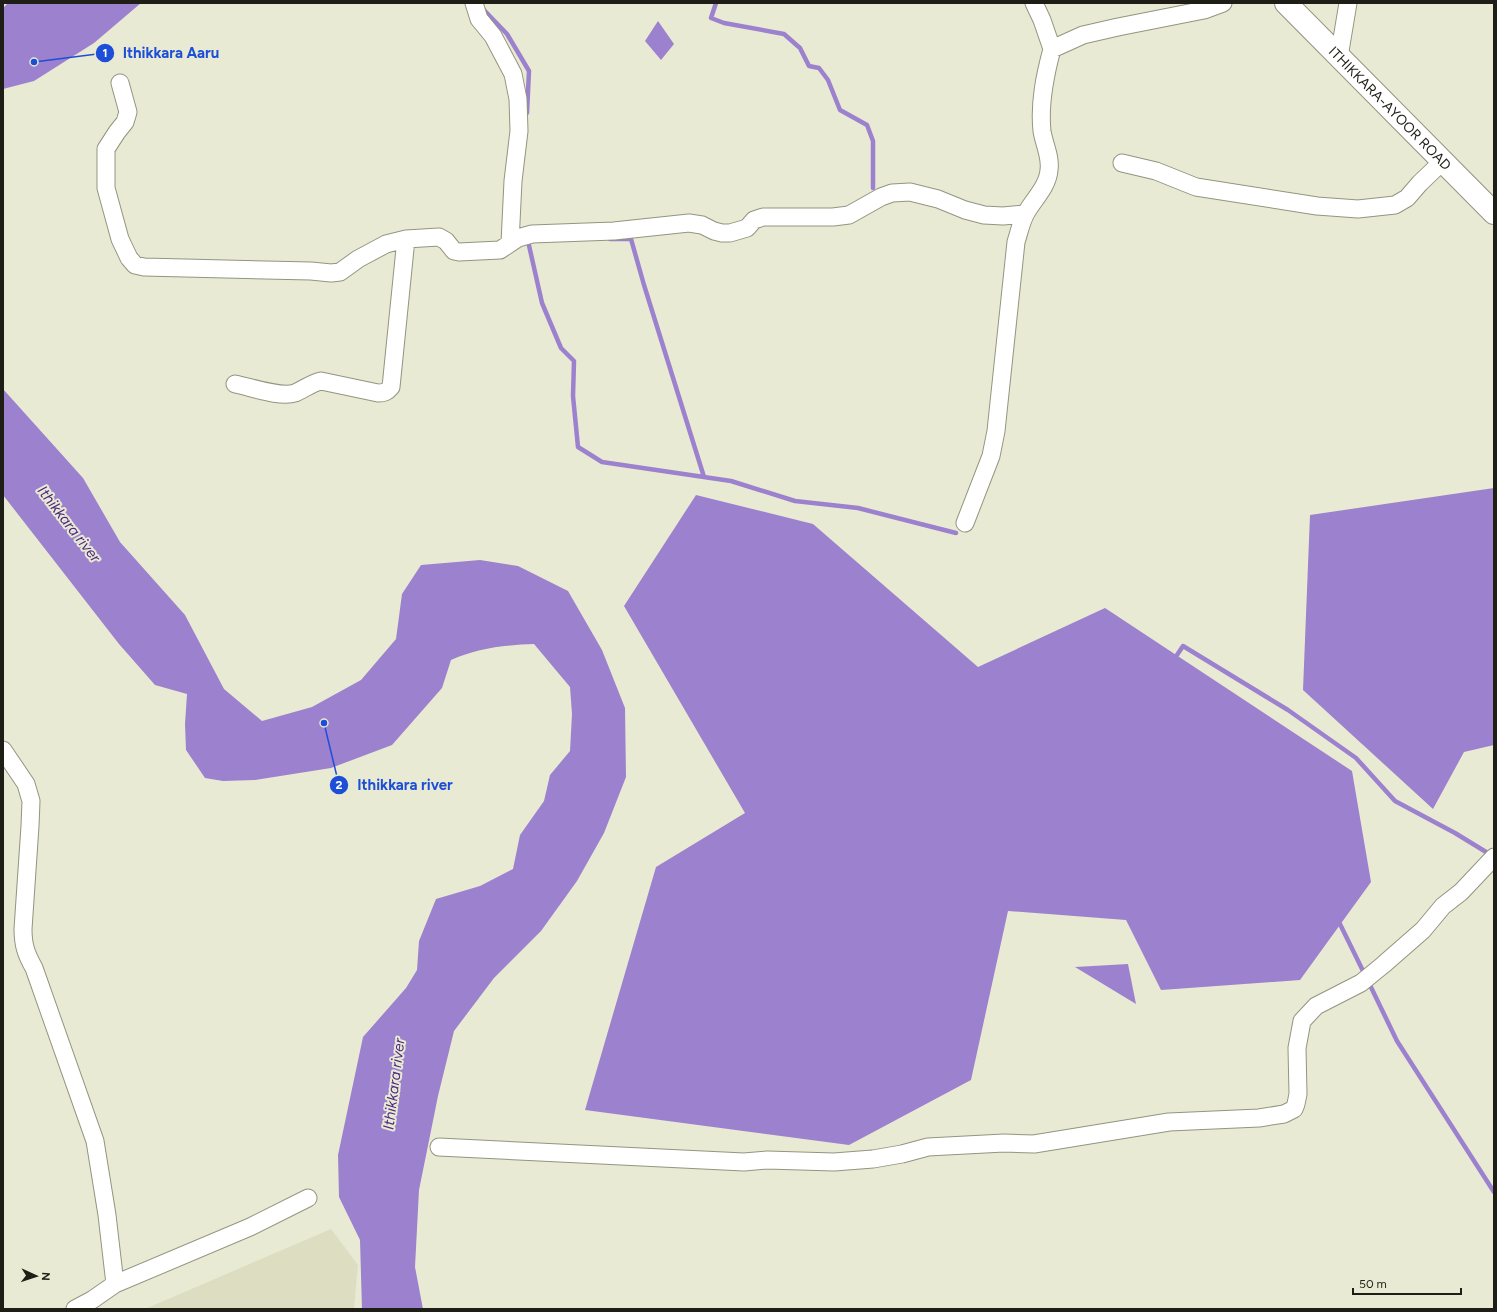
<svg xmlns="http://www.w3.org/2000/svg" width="1497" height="1312" font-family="Figtree,sans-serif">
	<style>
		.built { fill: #ddddc1 }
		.water { fill: #9c81ce }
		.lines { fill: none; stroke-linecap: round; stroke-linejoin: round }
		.stream { stroke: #9c81ce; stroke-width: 4.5 }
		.minor-casing { stroke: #949480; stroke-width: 19 }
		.secondary-casing { stroke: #949480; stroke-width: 24 }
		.minor { stroke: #fff; stroke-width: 17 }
		.secondary { stroke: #fff; stroke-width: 22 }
		.labels { text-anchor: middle; stroke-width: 4; stroke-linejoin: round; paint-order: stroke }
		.street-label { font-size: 14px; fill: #1e1e16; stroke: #e9ead3 }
		.water-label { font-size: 15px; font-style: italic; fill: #4e2782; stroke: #e9ead3 }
		.leader { fill: none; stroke: #1d4ed8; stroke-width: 1.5 }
		.callout-dot { fill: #1d4ed8; stroke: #e9ead3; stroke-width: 1.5 }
		.mark-label { font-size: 12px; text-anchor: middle; font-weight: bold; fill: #fff }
		.callout-label { font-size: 15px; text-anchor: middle; font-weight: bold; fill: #1d4ed8; stroke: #e9ead3; stroke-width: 4; stroke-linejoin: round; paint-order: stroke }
	</style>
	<rect width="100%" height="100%" fill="#e9ead3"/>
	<path class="built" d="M331,1229L358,1265L354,1309H145Z"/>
	<path class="water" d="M8,3H141L94,43L34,81L3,89V8Z
		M658,21L674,44L661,60L645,41Z
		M3,389L83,478L120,542L185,615L224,689L262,721L312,707L361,680L396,639L402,594L421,565L480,560L518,566L568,591L602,650L625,708L626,777L604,833L577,881L541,931L494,978L454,1031L438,1096L419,1190L415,1267L423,1309H362L360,1240L339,1197L338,1155L363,1037L406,988L417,970L419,941L436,899L480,886L513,869L520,835L544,801L550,775L570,751L572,714L570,687L534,644C505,645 477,648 451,660L442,688L392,745L331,768L255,780L223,781L205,778L186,750L185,724L187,694L155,685L119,644L3,495Z
		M1494,488V745L1464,752L1433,809L1303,690L1310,515Z
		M696,495L813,524L978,667L1105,608L1352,771L1371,882L1300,980L1161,990L1126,920L1008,911L971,1080L849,1145L585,1110L656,867L745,813L624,606Z
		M1128,964L1136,1004L1075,967Z"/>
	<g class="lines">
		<path class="stream" d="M716,3L711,18L724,23L784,34L800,48L809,66L819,68L828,80L840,110L867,125L873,141V188
			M482,8L507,34L529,71L527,113
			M610,239H631L644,285L704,477
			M530,241H528L542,303L561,348L574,361L573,396L578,447L602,462L731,481L795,501L858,508L956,533
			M1173,661L1183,646L1288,710L1356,758L1395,801L1455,833L1491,855
			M1338,920L1365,975
			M1368,981L1397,1041L1494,1192"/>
		<g class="minor-casing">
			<path id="minor" d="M474,3L479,19L493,36L513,74L518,99L519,131L513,181L510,243
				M1034,3L1042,20L1052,49
				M1339,57L1348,3
				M120,83L128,112L125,122L117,132L106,149V188L120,239L129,258L135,265L144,267L311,271L331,273L340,272L358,259L386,244L406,239L439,237L446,241L454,251L459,252L500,250L518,238L532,234L614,231L689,223L702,225L714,231L722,233H730L747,228L754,220L763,217H833L849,215L881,197L892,193L910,192L938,199L965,210L984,215L1003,216L1025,214
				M1122,163L1156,171L1196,187L1317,206L1358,209L1395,205L1407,198L1420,183L1443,161
				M235,384C251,387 280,398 295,393C304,389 312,383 321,381L378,393C384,393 387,392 391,387L406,239
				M965,523L991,456L996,431L1016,242C1019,233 1021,222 1026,213C1034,199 1048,186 1049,170C1051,157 1044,144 1042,131C1039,103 1045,75 1052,49L1083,35L1118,27L1204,10L1223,3
				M3,750L26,784L31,801L30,826L23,929C23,945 26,954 34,968L95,1141L107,1215L115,1284L250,1227L308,1198
				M439,1147L744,1162L767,1160L834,1162L873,1159L902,1154L928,1147L1004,1143L1034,1144L1169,1122L1259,1118L1284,1114L1294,1109L1296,1104L1298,1094L1297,1048L1302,1021L1316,1006L1361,983L1383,965L1423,930L1443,906L1461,892L1494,857
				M75,1309L92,1300L115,1284"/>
		</g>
		<g class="secondary-casing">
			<g id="secondary">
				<path id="s1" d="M1286,3L1494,213"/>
			</g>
		</g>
		<use href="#minor" class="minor"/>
		<use href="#secondary" class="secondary"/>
	</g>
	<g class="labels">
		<g class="street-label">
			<text dy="5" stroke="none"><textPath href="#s1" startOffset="148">ITHIKKARA-AYOOR ROAD</textPath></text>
		</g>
		<g class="water-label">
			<text transform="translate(69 524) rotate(52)" y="5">Ithikkara river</text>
			<text transform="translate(394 1084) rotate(-83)" y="5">Ithikkara river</text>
		</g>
	</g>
	<path class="leader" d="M34 62L105 53M324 723L339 785"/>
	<g class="callout-dot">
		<circle cx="34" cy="62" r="4"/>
		<circle cx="324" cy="723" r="4"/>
		<circle cx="105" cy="53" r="10"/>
		<circle cx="339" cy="785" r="10"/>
	</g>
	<g class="mark-label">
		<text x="105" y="57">1</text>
		<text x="339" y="789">2</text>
	</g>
	<g class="callout-label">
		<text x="171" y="58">Ithikkara Aaru</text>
		<text x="405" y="790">Ithikkara river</text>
	</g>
	<rect width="1497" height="1312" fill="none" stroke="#1e1e16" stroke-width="8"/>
	<g transform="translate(36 1276) rotate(93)" stroke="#e9ead3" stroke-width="3" paint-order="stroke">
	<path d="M0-3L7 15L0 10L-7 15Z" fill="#1e1e16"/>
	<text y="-6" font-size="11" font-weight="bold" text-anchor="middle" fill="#1e1e16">N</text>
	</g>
	<path d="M1353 1288v6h108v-6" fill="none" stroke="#1e1e16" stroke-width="2"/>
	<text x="1359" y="1288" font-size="12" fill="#1e1e16" stroke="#e9ead3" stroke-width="3" paint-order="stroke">50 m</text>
</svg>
